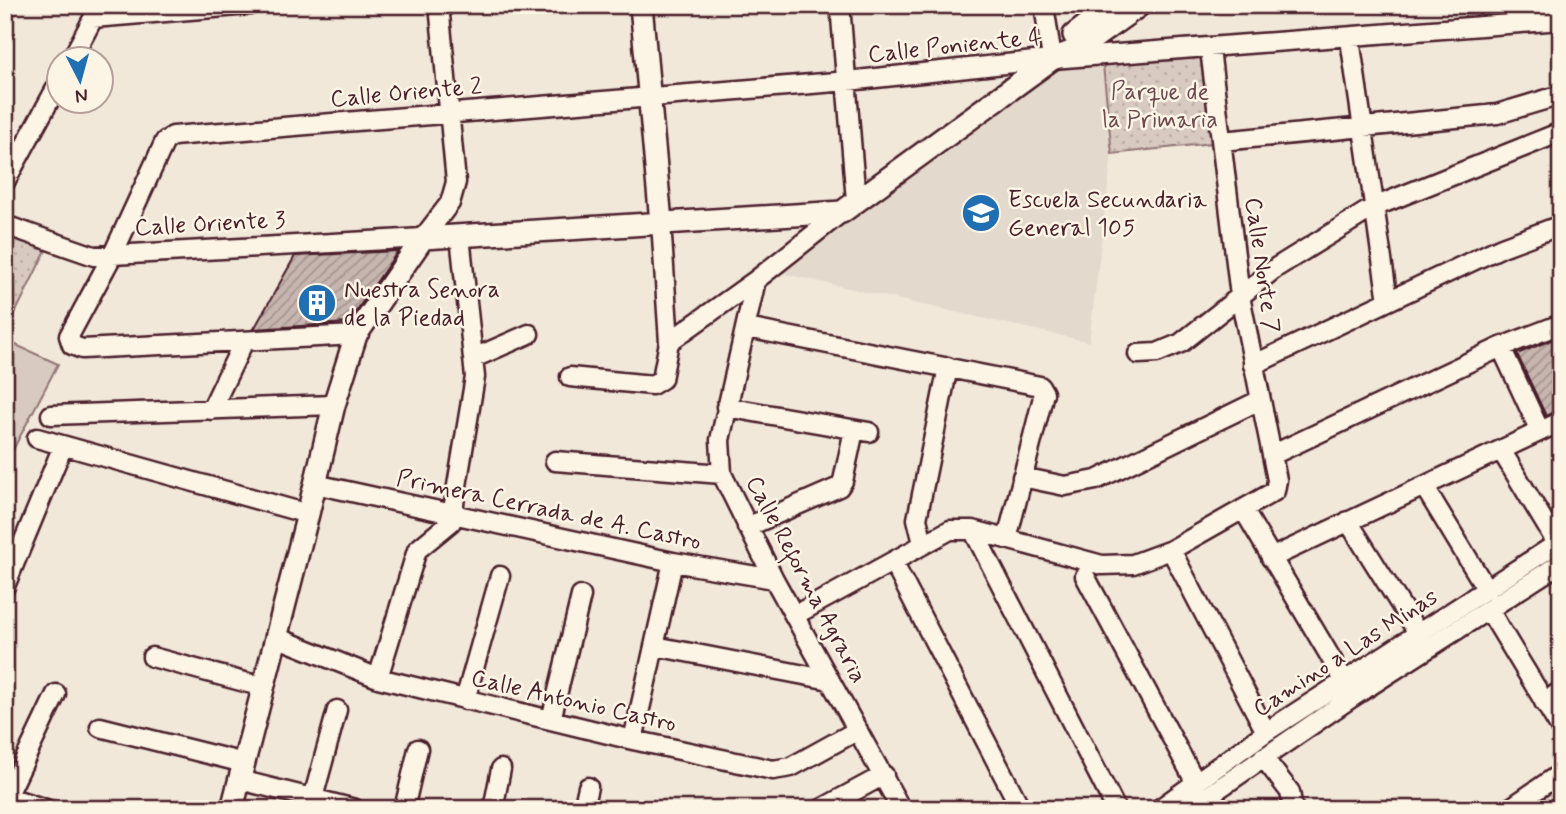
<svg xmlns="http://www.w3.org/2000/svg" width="1566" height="814" font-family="Mynerve,sans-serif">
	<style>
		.built { fill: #e4d9cd }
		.grass { fill: #d8cac0; stroke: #917476; stroke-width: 2 }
		.park { fill: url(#park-dots); stroke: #917476; stroke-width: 2 }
		.building { fill: url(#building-hatch); stroke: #4a1f2b; stroke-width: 2 }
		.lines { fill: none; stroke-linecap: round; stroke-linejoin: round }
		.minor-casing { stroke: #4a1f2b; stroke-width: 23 }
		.major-casing { stroke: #4a1f2b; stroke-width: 26 }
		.minor { stroke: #fcf5e5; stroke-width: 18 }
		.major { stroke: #fcf5e5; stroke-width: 21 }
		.labels { text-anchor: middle; stroke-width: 5; stroke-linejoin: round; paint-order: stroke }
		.street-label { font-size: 24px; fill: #4a1f2b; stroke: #fcf5e5 }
		.park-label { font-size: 24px; fill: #6e4a50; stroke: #fcf5e5 }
		.poi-label { font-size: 24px; fill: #4a1f2b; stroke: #fcf5e5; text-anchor: start }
	</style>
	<defs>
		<pattern id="park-dots" width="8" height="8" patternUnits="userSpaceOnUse" patternTransform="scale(1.75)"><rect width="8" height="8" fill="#d8cac0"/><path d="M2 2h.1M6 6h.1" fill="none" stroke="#bbada5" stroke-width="1.8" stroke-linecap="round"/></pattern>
		<pattern id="building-hatch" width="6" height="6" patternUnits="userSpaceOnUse" patternTransform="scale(1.75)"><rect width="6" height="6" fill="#c7b6af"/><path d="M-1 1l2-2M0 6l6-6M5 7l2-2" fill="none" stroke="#a4938f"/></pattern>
	</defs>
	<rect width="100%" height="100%" fill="#f1e8da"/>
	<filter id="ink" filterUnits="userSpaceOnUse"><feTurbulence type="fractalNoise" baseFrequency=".0143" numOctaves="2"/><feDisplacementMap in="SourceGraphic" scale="14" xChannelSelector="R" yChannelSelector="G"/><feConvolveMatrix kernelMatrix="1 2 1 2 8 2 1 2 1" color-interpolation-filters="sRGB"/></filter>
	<g filter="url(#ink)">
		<path class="built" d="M1103,65L1112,154L1089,342L781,273L1043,71Z"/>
		<path class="grass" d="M5,340L58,364L5,465Z"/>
		<path class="park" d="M1203,57L1212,143L1112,154L1103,65Z
			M5,231L47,248L8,328L5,327Z"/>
		<path class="building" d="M398,251L348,323L254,329L295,256Z
			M1561,336V408L1546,416L1517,354Z"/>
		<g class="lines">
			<g class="minor-casing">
				<path id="minor" d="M840,5L856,201
					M1044,5L1052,59
					M93,18L250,5
					M1350,39L1388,301
					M71,60L99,7
					M1222,141L1497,114L1561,95
					M5,182L60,81
					M842,212L756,280L720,440L722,474L774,579L901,809
					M5,225L94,256L423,238L450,203L456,182L439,5
					M747,328L1040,386L1044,393L1007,539
					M356,335L82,349L72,345L69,336L113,254L165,141L173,136L848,81L1052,59L1561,20
					M669,342L756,280
					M1501,347L1540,431
					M1138,354L1157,353L1181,343L1277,267L1374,207L1561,132
					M474,358L529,334
					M1253,365L1502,247L1561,225
					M570,377L652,385L662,379L669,342L661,222
					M726,407L869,432
					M211,410L244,341
					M51,415L334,405
					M37,438L308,514
					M1501,450L1557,543
					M1272,455L1501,347L1561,324
					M555,461L722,474
					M1022,477L1065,486L1096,480L1260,400
					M315,484L673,562L774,579
					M1425,488L1487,590
					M1243,509L1344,680
					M1348,521L1418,633
					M747,527L839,487L843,481L854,430
					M973,530L1116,809
					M923,543L917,519L948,367
					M1171,550L1266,732
					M1271,558L1560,422
					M893,562L1021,809
					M1085,576L1196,783
					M5,586L63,446
					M1489,610L1561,729
					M795,615L950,530H973L1102,565L1133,564L1171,550L1275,491L1277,480L1240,296L1210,49
					M276,637L378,678L633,740L773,770L791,767L858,730
					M655,646L830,680
					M152,657L263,687
					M378,678L417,550L451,522L475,377L460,236
					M465,700L500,576
					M1544,702L1561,691
					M551,720L581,596
					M100,727L244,763
					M633,740L673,562
					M1263,757L1290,792L1293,809
					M240,780L355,809
					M5,796L46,809
					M7,797L56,694
					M310,809L337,710
					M404,809L418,749
					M493,809L501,769
					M583,809L588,787
					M821,809L884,775
					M1159,809L1266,732L1561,541
					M1189,809L1351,698L1561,563
					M1509,809L1561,773"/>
			</g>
			<g class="major-casing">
				<path id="major" d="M641,5L661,222
					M1074,35L1113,5
					M232,809L308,514L334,405L356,335L423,238L842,212L1052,59L1077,50L1140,5"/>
			</g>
			<use href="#minor" class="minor"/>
			<use href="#major" class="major"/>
		</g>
	</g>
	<defs>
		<g id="school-disc" transform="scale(2.0125)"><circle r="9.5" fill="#1f6fb2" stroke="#fcf5e5"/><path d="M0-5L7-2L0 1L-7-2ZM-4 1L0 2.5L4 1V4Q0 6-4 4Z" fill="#fff"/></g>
		<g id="building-disc" transform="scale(2.0125)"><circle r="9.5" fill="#1f6fb2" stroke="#fcf5e5"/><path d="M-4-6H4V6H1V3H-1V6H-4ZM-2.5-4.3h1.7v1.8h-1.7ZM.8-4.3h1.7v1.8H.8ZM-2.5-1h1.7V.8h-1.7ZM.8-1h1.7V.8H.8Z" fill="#fff"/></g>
	</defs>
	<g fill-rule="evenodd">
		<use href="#school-disc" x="981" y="213"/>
		<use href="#building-disc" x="317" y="303"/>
	</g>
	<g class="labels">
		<g class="street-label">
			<text transform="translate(955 45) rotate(-6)" y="8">Calle Poniente 4</text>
			<text transform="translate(406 92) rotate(-5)" y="8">Calle Oriente 2</text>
			<text transform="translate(210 223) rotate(-3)" y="8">Calle Oriente 3</text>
			<text transform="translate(1263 265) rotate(82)" y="8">Calle Norte 7</text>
			<text transform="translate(549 509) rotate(12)" y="8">Primera Cerrada de A. Castro</text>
			<text transform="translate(807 579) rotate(62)" y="8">Calle Reforma Agraria</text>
			<text transform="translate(1345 652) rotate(-33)" y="8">Camino a Las Minas</text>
			<text transform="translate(574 700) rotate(13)" y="8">Calle Antonio Castro</text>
		</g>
		<g class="park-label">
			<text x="1160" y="99">Parque de<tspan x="1160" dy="28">la Primaria</tspan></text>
		</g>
		<g class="poi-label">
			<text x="1008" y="207">Escuela Secundaria<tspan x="1008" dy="28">General 105</tspan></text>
			<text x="344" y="297">Nuestra Senora<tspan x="344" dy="28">de la Piedad</tspan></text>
		</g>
	</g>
	<rect width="1566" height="814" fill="none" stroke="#fcf5e5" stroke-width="28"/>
	<rect x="14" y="14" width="1538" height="786" fill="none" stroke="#4a1f2b" stroke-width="2.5" filter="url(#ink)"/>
	<g transform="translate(80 80) rotate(174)"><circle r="33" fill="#fcf5e5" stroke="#b59f9b" stroke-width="2"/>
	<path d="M0-5L12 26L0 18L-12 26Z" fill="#1f6fb2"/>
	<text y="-10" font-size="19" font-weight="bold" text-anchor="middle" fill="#4a1f2b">N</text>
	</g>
</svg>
